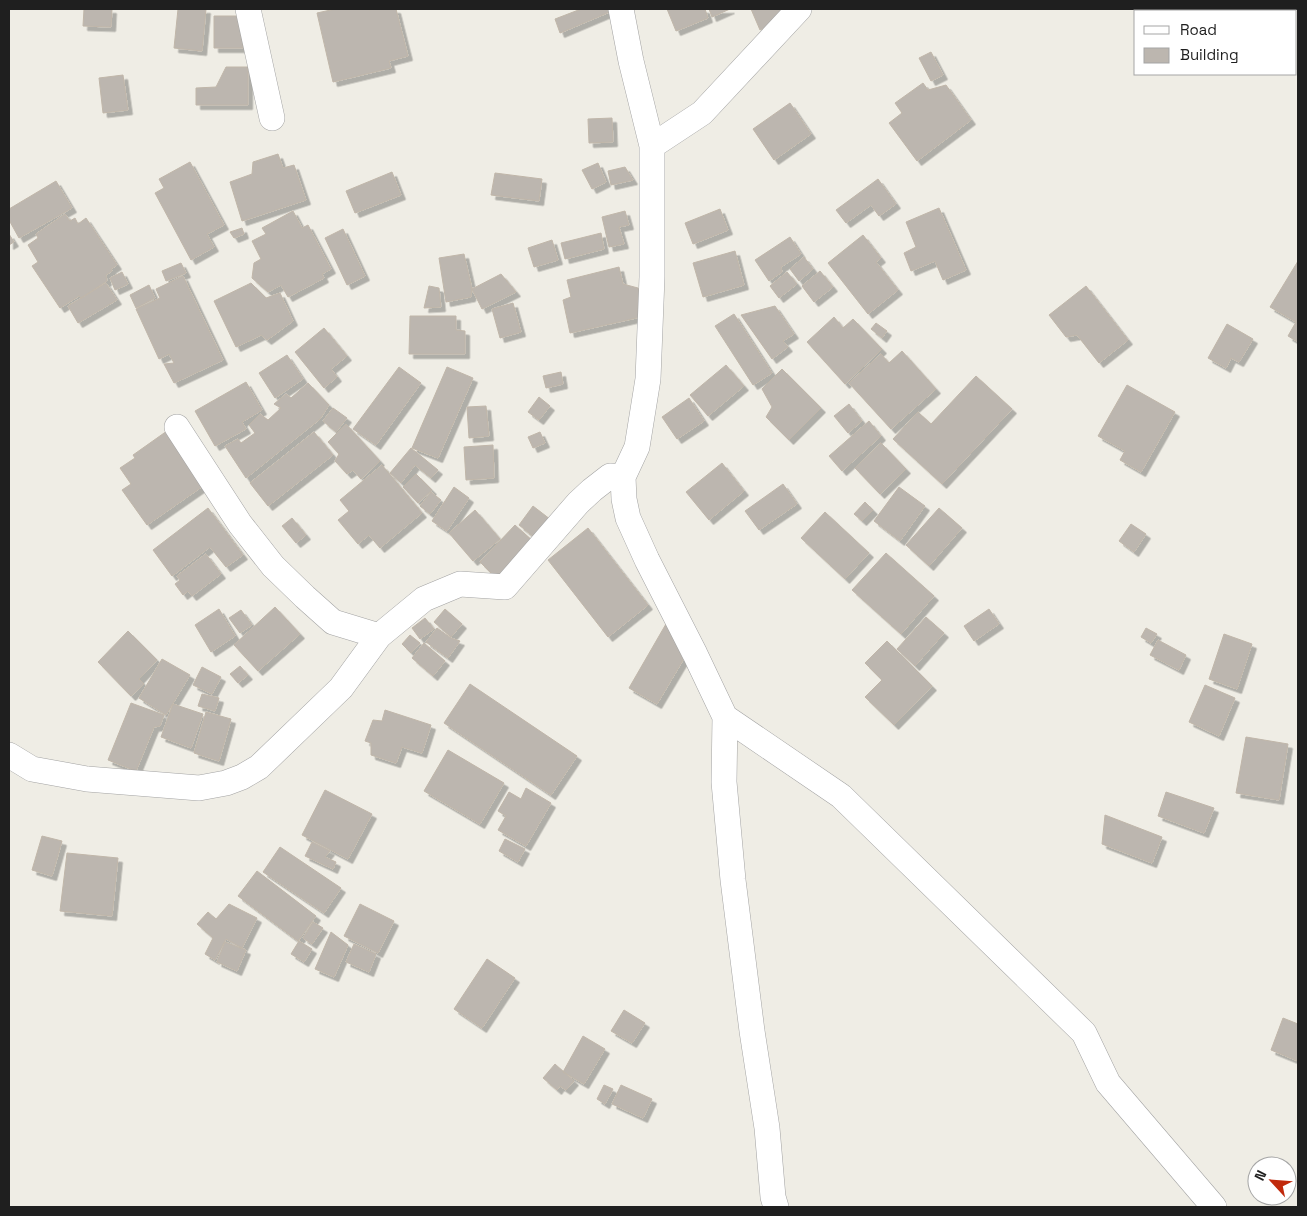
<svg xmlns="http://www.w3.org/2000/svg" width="1307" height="1216" font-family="'Space Grotesk',sans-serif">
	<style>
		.building { fill: #bcb6af; stroke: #c0b6a9; filter: url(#shadow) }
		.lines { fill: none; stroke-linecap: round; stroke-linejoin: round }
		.street-casing { stroke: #a3a3a3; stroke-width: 26 }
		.street { stroke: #fff; stroke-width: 25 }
	</style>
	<defs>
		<filter id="shadow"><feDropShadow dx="4.5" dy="4.5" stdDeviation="0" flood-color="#0004"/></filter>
	</defs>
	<rect width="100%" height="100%" fill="#efede5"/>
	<path class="building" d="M84,9H112L111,27L83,26Z
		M178,9H206L202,51L174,48Z
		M335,9H368L369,10L373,9H396L408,56L389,61L391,68L333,82L317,13Z
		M581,9H611L612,11L560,33L555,19Z
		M667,9H705L708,18L676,31Z
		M709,9H730L712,17Z
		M751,9H786L789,16L760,30Z
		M214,16H243V48H214Z
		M931,52L943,75L931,81L919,58Z
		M226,67H248V105H196V88L216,87Z
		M123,75L128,110L103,113L99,78Z
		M923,83L928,90L946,85L971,120L917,161L889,123L902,113L895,103Z
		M790,103L811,134L774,160L753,129Z
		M612,118L613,142L589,143L588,119Z
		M278,154L283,168L294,165L306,200L242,221L230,182L252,174L253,162Z
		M190,162L224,225L207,234L214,247L191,260L155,193L164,188L159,179Z
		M598,163L606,182L592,189L582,170Z
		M625,167L633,180L611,185L608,171Z
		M392,172L401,195L355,213L346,191Z
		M495,173L542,179L539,201L491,195Z
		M878,179L896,204L879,216L871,205L846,223L836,210Z
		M56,181L72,208L19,238L9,220V209Z
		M939,208L966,270L943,280L935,261L911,271L904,253L916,247L906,222Z
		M720,209L728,230L693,244L685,223Z
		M293,211L302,228L308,225L331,269L322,274L324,278L288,297L281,285L268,292L252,278L254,263L261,259L252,241L266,234L262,228Z
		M625,211L629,225L619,227L624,244L609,247L602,217Z
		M65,214L70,221L75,218L78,224L86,218L117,265L111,269L112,271L106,275L107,281L81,298L79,296L60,308L32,266L38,262L28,245L38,238L36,234Z
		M242,228L244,234L234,238L230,232Z
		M343,229L365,276L347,285L325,238Z
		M601,233L604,249L565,259L561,243Z
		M9,234L14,242L9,245Z
		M863,235L881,258L876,262L898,290L868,314L828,263Z
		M790,237L801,254L781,267L782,272L769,281L755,260Z
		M552,240L558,260L534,267L528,248Z
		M735,251L744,285L703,297L693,263Z
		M464,254L472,289L471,297L446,302L439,258Z
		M804,257L813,269L799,281L790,269Z
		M1298,261V342L1288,336L1296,322L1270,307Z
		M181,263L186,273L166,281L162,271Z
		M619,267L623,284L638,288L645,316L570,333L563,300L571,297L567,280Z
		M820,271L833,287L814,302L802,286Z
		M122,272L128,284L115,290L110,278Z
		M787,272L797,284L779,298L770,286Z
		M501,274L516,292L482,309L472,289Z
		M183,276L223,360L174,383L164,364L174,363L169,354L159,359L136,309L160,298L156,289Z
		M106,283L117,300L78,323L68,306Z
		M251,283L266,298L280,293L293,321L267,340L261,335L236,347L214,301Z
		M149,285L155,298L136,308L130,295Z
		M429,286L439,288L441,307L424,308Z
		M1086,286L1128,340L1099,363L1077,335L1066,337L1049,315Z
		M513,303L521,332L500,338L492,309Z
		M775,306L794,334L783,341L788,347L772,359L741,315Z
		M734,314L772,373L753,385L715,326Z
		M410,316H456V330L465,331V354H409Z
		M834,317L843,328L853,319L882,349L845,384L807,342Z
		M876,323L887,331L882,338L871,329Z
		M1227,324L1253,339L1239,362L1231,358L1226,368L1208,358Z
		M324,328L347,356L331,369L337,377L324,388L295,352Z
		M902,351L936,389L891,429L849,383L881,354L889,363Z
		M287,355L303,379L275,398L259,373Z
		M726,365L744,386L708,416L690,395Z
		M399,367L421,383L376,445L353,429Z
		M447,367L473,378L438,458L412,448Z
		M782,369L821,408L789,440L766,417L772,407L762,389Z
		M561,372L563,384L546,388L543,376Z
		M976,376L1012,409L942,484L893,439L918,412L931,424Z
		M246,382L262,410L242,422L246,429L215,446L195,411Z
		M308,383L329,405L320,419L246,478L225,446L238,439L241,443L255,433L249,425L260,414L268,420L281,408L274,404L286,394L291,398Z
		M1127,385L1175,412L1141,472L1120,460L1125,451L1098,436Z
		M539,397L550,406L539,420L528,412Z
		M689,398L704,421L677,439L662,417Z
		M849,404L862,421L848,433L834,416Z
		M486,406L489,436L469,438L467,407Z
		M333,408L347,418L336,432L323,421Z
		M869,421L881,436L842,471L829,456Z
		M346,424L380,461L361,479L353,470L347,474L335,461L339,454L328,442Z
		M174,426L203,486L147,525L122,490L131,484L120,468L135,458L133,455Z
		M314,432L333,455L268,506L250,483Z
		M540,432L545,443L533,448L528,437Z
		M881,443L906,469L880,494L855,468Z
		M493,445L494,478L466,480L464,447Z
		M411,448L438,470L431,478L415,465L401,483L390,473Z
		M722,463L744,491L709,520L686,492Z
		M382,465L422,513L380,548L369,535L358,544L338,520L349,511L340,500Z
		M416,474L432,490L418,503L403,487Z
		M783,484L797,504L759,530L745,511Z
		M454,487L469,498L447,531L432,521Z
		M899,487L925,506L900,541L874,521Z
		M431,492L441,500L430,514L420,506Z
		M865,502L873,510L862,521L854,514Z
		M533,506L555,523L540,542L519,525Z
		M208,508L243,555L226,567L210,547L172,576L153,550Z
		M939,508L962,528L929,566L906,545Z
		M475,510L500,539L473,561L449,533Z
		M825,512L869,553L845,579L801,538Z
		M292,518L306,535L296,543L282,526Z
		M1131,524L1146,534L1134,552L1119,541Z
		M515,525L534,542L498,580L480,562Z
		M588,528L648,605L608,637L548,560Z
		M886,553L934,596L901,634L852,590Z
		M206,554L221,574L192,596L188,591L183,595L175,584L180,580L177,576Z
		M275,607L300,634L258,671L234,645Z
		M219,609L235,636L211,652L195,625Z
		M445,609L462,624L451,637L434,622Z
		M989,609L999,624L974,641L964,626Z
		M241,610L252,625L240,633L229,618Z
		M670,617L686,655L657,704L629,688Z
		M926,617L944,633L915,666L897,649Z
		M425,618L434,629L420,639L412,628Z
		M437,628L451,638L460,641L448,658L426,642Z
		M1146,628L1157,634L1151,643L1141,637Z
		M128,631L157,660L139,679L144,684L131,696L98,662Z
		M1224,634L1252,644L1237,689L1209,679Z
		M410,635L420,643L411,653L402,644Z
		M1158,640L1186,655L1179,670L1150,655Z
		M887,641L932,686L894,725L865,697L882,680L865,663Z
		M424,643L445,661L433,676L412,658Z
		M162,659L190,675L166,715L139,698Z
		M240,666L248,675L238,683L230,674Z
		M202,667L221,677L212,694L193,685Z
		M470,684L577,756L551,795L444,723Z
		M1205,685L1235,698L1219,736L1189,722Z
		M202,694L219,698L215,711L198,706Z
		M131,703L164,715L160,726L154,727L136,771L108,760Z
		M173,704L203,714L191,748L161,737Z
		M385,710L431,725L422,753L402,747L396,763L371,755V743L365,741L373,720L382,721Z
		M206,712L231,719L219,761L194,753Z
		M1246,737L1288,744L1279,800L1236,793Z
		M448,750L504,783L480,824L424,791Z
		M526,788L551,803L526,846L498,830L506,816L498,811L509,792L521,799Z
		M325,790L372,814L348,859L302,835Z
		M1166,792L1214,808L1204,833L1158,816Z
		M1105,815L1162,837L1152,863L1102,844Z
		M42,836L62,841L52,876L32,870Z
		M505,839L525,849L518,862L499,851Z
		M312,842L330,851L325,857L336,862L333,869L305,856Z
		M280,847L341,888L324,913L263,872Z
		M67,853L118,858L112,916L60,911Z
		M257,871L316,916L298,941L238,896Z
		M229,904L257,918L242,948L226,939L215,960L205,954L213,938L197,924L208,912L216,919Z
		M360,904L394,921L378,953L344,936Z
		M313,922L323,928L312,944L303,938Z
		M331,932L348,945L334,977L315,969Z
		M299,941L312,949L304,962L291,954Z
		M225,942L246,950L237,971L217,962Z
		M354,944L376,954L369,972L346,962Z
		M487,959L515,978L482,1028L454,1009Z
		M624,1010L645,1023L632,1043L611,1031Z
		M1283,1018L1298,1024V1061L1271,1050Z
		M583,1036L605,1049L584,1084L563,1072Z
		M555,1064L574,1081L566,1090L560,1086L557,1090L543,1078Z
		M604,1085L613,1089L605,1104L597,1099Z
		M621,1085L652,1099L643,1118L612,1104Z"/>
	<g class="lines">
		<g class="street-casing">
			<path id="street" d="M248,9L272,118
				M621,9L631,61L652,146V277L648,379L637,447L623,477L624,499L628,518L647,560L695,654L725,717L724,782L733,880L752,1031L767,1128L773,1197L776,1207
				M652,146L702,113L799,9
				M177,427L240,524L273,566L305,597L333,622L379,636
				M725,717L841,796L1084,1033L1108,1083L1214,1207
				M9,755L32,769L87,779L199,788L226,783L242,777L259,767L341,688L379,636L424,599L460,584L505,587L578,503L592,490L610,476L623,477"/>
		</g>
		<use href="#street" class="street"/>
	</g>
	<rect width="1307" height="1216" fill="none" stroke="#1f1f1f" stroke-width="20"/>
	<rect x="1134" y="10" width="162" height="65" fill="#ffffff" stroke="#a5a5a5"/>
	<rect x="1144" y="26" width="25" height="8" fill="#ffffff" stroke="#a5a5a5"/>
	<text x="1180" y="35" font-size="15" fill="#1f1f1f">Road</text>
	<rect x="1144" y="48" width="25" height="15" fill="#bcb6af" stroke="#a5a5a5"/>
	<text x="1180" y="60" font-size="15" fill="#1f1f1f">Building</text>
	<g transform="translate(1272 1181) rotate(296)"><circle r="24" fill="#ffffff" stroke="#a5a5a5"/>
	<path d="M0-4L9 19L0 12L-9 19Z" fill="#c12a0c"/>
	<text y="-8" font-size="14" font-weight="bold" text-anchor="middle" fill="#1f1f1f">N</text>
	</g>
</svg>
